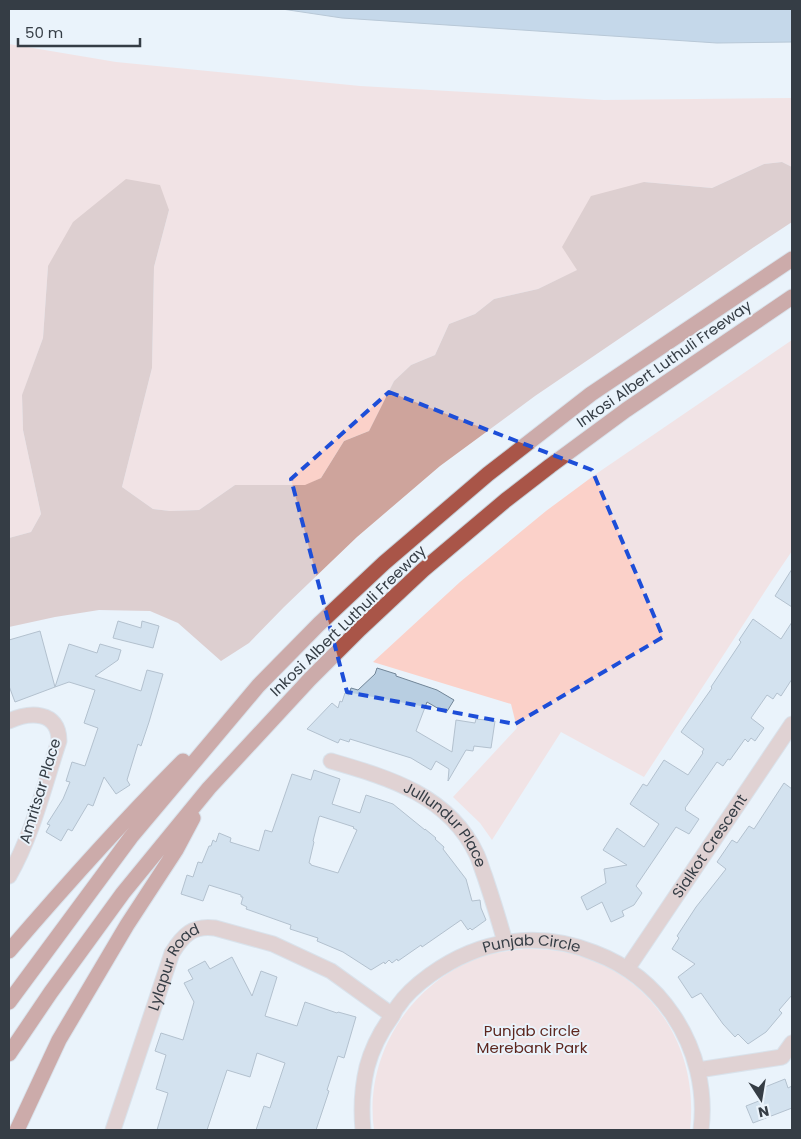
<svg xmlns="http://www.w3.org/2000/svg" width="801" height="1139" font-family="Poppins,sans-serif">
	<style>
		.green { fill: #fbd1c9 }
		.forest { fill: #cea49c }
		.water { fill: #9ab9d5; stroke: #7c94aa }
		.building { fill: #b8cee1; stroke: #718597; fill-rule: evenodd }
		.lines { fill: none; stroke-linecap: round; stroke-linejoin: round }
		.street-casing { stroke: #c6cfd7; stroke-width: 17 }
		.highway-casing { stroke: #c6cfd7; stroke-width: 17 }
		.street { stroke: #d4aaa2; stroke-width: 15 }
		.highway { stroke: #a95548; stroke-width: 15 }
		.marked { fill: none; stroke: #1d4ed8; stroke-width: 4; stroke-dasharray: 10 6; stroke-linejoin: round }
		.labels { text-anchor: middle; stroke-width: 4; stroke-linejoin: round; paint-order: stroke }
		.street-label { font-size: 15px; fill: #353d45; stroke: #eaf3fb }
		.park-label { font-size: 15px; fill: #5d261e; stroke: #eaf3fb }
	</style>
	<rect width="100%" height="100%" fill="#eaf3fb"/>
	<path class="green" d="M9,44L116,62L360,86L604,100L792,98V167L782,162L764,164L712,188L644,182L578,270L538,289L494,299L475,314L449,324L435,355L411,365L394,381L369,431L344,441L321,478L305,486L235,485L199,510L170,511L153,509L122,487L152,368L154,267L169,210L48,266L43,338L22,396L23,430L41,514L31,532L9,538Z
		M792,340V551L771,582L644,777L561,732L492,840L480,823L453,797L517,728L511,704L373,662L460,582L546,511L596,474Z
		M525,949C543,949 561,950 578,955C656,979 699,1051 690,1130H374C364,1058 407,988 473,960C489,953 507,951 525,949Z"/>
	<path class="forest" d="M782,162L792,167V222L754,247L535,396L440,466L357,537L284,607L249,643L221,661L178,623L150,611L99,610L55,617L9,627V538L31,532L41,514L23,430L22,395L43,338L48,266L73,222L126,179L160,185L169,210L154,267L152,368L122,487L153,509L170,511L199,510L235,485H305L321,478L344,441L369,431L394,381L411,365L435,355L449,324L475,314L494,299L538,289L577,270L562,247L591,196L644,182L712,188L764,164Z"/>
	<path class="water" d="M282,9H792V42L717,43L342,18Z"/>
	<path class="building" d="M792,569V607L775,596Z
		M753,619L781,639L792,622V679L781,696L777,693L773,699L767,695L751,718L764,728L755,741L751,738L748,742L745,739L730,760L728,759L723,766L717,762L685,808L686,809L685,810L699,819L689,834L676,827L636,886L642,893L634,905L622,911L624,916L611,922L602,902L587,910L581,897L606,883L604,869L627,865L603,850L617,828L644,847L659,824L630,804L643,784L647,786L664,760L688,775L703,753L702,752L704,749L681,732L712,688L711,687L741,642L739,640Z
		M118,621L141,628L142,621L159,626L153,648L113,638Z
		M40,631L55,687L15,702L9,686V640Z
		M69,644L97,653L100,644L121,650L118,660L95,676L141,691L147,670L163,674L149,722L141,746L138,744L127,780L130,785L116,794L104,777L93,806L88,804L72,831L68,829L61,841L46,832L50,825L47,824L63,799L70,782L66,781L72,762L85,766L98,728L84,723L95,690L69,682L55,687Z
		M377,668L396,674V676L437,690L454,700L446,713L427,702L416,731L452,752L456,720L475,723L476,719L495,721L491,748L474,746L473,751L466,750L448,781L449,769L436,761L431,770L411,758L350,739L349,742L340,739L338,743L307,729L332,703L338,708L340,701L342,702L345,693L349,695L351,688L358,690L375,674Z
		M314,770L340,779L332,804L360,813L366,795L393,804L425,830V829L436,838L435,839L444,847L443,849L466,879L472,901L480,900L481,908L486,920L472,930L470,928L468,930L461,920L422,947L421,945L398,961L397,959L392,963L389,960L385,964L384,962L371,970L343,952L317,941L318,938L290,929L291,925L246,909L247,907L241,904L243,897H241V895L209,885L203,901L181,894L187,875L193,877L198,862L202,863L209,846H211L213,840L216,842L219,833L231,838L230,842L259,851L265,830L272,832L292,774L311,780ZM320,816L354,827L353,828L357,830L338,873L311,865V864L309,863L314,842L313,841L319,817Z
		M784,783L792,789V995L779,1010L782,1013L766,1032L748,1044L738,1034L735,1037L723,1024L701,993L692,998L678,977L695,964L672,949L679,938L677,936L696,907L726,869L717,862L732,840L737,843L749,826L754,829Z
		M232,957L252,996L261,971L277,977L265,1016L297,1026L305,1002L337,1013L338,1012L356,1017L344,1058L338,1056L327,1090L329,1091L316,1130H256L264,1106L270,1108L285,1063L257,1053L250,1077L227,1070L207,1130H157L168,1093L156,1089L166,1055L155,1051L161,1033L183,1040L194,1002L184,983L193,979L188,970L205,961L210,969Z
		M785,1079L788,1088L792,1086V1108L753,1123L746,1106L764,1099L760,1089Z"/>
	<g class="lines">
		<g class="street-casing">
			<g id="street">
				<path d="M9,721C29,712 59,710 59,741C44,786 33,834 9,876"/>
				<path id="s1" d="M331,761C389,778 449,795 477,855C480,862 482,869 485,877C492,898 499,920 505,942"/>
				<path id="s2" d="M627,969L792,724"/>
				<path d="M698,1070L782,1057L792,1043"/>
				<path id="s3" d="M113,1130L172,953C183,935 193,925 215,928L273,944L331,971L392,1015"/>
				<path id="s4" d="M363,1130C361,1109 362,1088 367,1067C372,1048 381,1031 392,1016C394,1013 395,1009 398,1006C406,994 419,983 430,975C480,939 538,930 595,953C627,965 654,987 673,1015C696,1049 706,1090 701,1130"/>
			</g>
		</g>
		<g class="highway-casing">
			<path id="highway" d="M9,951C65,886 122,822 183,761
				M9,1002L131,837L258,686L319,624L384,563L488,474L591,394L792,259
				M9,1054L51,992L123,893L209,788L310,679L360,629L423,570L506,500L550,466L626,410L792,297
				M17,1130L59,1040L127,925L176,850L193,818"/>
		</g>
		<use href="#street" class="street"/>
		<use href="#highway" class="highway"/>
	</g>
	<path d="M0 0H801V1139H0ZM389,392L592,470L663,637L515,724L347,692L291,479Z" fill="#eaf3fb" fill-opacity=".55" fill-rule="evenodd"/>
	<path class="marked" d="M389,392L592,470L663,637L515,724L347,692L291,479Z"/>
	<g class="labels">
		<g class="street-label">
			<text transform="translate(664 364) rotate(-35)" y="5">Inkosi Albert Luthuli Freeway</text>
			<text transform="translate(348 621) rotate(-44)" y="5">Inkosi Albert Luthuli Freeway</text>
			<text transform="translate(40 791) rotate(-73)" y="5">Amritsar Place</text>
			<text dy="5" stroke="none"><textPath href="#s1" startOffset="135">Jullundur Place</textPath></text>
			<text dy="5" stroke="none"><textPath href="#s2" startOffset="148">Sialkot Crescent</textPath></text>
			<text dy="5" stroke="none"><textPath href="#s4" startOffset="286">Punjab Circle</textPath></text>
			<text dy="5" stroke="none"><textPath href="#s3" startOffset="175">Lylapur Road</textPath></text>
		</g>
		<g class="park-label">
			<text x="532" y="1036">Punjab circle<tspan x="532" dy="17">Merebank Park</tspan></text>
		</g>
	</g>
	<rect width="801" height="1139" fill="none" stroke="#353d45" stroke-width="20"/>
	<g transform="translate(761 1099) rotate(168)" stroke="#eaf3fb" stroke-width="4" paint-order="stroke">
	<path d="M0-4L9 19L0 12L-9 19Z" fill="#353d45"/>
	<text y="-8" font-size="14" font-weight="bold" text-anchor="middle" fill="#353d45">N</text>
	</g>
	<path d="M18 38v8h122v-8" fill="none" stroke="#353d45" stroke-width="2.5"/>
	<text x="25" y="38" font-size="15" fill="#353d45" stroke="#eaf3fb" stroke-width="4" paint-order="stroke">50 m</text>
</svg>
